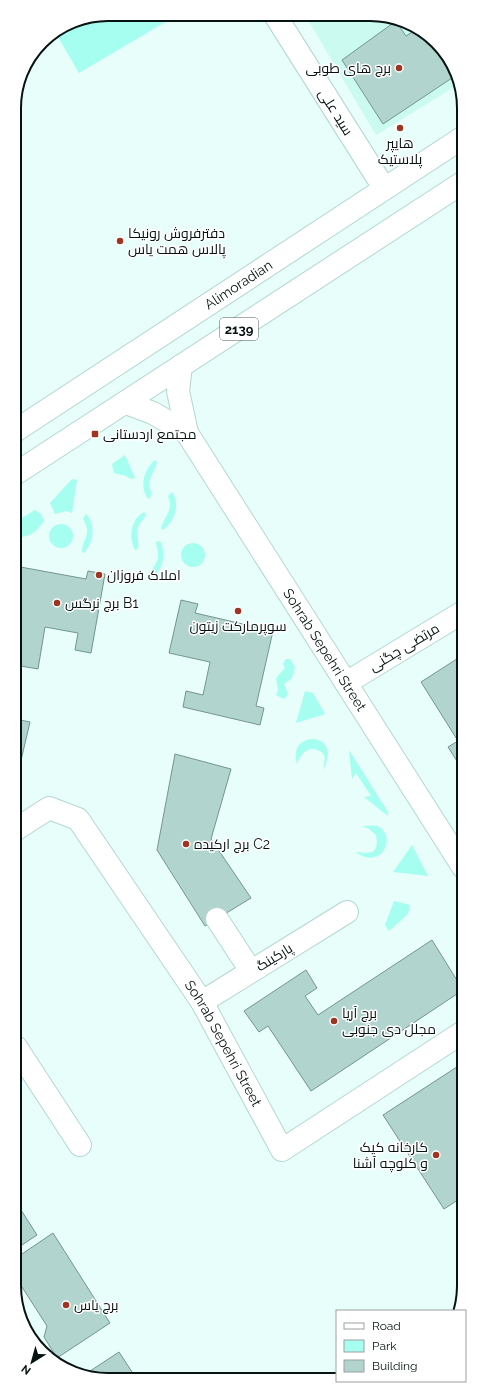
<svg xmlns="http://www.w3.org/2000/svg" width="478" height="1394" font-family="Raleway,Cairo,sans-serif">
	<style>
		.built { fill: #cbfaf1 }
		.green { fill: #a5fef0 }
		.building { fill: #b1d5ce; stroke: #74958f }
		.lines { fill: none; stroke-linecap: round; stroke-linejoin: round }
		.minor-casing { stroke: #b3d7d1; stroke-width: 24 }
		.major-casing { stroke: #b3d7d1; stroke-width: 24 }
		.minor { stroke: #fff; stroke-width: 22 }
		.major { stroke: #fff; stroke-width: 22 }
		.poi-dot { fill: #9e3520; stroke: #fff; stroke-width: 1.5 }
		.labels { text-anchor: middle; stroke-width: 3; stroke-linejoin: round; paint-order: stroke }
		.shield { fill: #fff; stroke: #515a58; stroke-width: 1 }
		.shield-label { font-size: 13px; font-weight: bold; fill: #061311 }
		.poi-label { font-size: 14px; fill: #061311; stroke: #fff; text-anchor: start }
		.street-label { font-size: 14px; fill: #061311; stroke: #fff }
		.rim { fill: none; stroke: #061311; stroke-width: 2 }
	</style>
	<rect width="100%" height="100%" fill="#e8fefa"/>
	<path class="built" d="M305,15L388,16L437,42L459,84L376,135Z"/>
	<path class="green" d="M108,14H179L79,73L55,32L72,21Z
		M125,455L135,478L131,479L126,476L114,473L112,464Z
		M155,460L157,462C154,474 145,480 152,494L148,499C139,487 144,469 155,460Z
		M72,479L77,480L72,513L66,511L55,514L50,503Z
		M172,492C181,504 174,522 163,530L161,528C165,515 174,510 168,496Z
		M35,510L41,514L44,521C38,530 27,541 15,535V522Z
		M144,512L146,514C145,519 141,521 139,525C135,533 140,541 138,549L135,550C128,537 131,519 144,512Z
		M86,514C96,524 94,543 84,553L82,552C82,538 93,535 83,519Z
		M49 536a12 12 0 1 1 24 0a12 12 0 1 1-24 0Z
		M160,541C167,554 163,571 151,579L148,577C150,569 158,565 158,556C159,551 156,547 156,542Z
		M181 555a12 12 0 1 1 24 0a12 12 0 1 1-24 0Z
		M286,659H290L295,667L292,678L284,684L288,694L284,699L276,695L278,690L276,678L285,668L283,664Z
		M305,691L313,693L325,714L296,723Z
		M310,739C330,738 331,756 323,770L325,758L323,753C310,744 302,751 297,764C294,751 296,743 310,739Z
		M349,750L388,812V816L364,797L371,796L356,773L352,779Z
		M362,826C366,826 373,825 377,826C397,833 384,872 355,852C369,853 380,856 376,835L369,829Z
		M412,845L428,876L393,872Z
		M394,901L410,905L408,914L389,931L385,925Z"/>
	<path class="building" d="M396,21L406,36L415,30L436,42L455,76L383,124L342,60Z
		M15,566L86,579L88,571L105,574L91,653L75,650L78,633L45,627L38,669L15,665Z
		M181,600L198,604L195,613L273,631L256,706L264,708L260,725L183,707L186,691L203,695L210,662L169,653Z
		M463,655V768L462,769L448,747L458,741L421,682Z
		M15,719L30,722L15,786Z
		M175,754L231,769L211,839L251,898L205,926L157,850Z
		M432,940L463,990L311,1091L268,1026L259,1032L244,1011L306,970L317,988L305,996L318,1015Z
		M463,1063L464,1196L444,1209L383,1115Z
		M21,1210L37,1235L16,1249V1213Z
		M53,1233L110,1323L57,1358L44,1337L47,1326L22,1287L16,1286V1258Z
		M119,1352L136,1378H90L84,1375Z"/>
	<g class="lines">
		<g class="minor-casing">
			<g id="minor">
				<path d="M275,15L384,188"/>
				<path id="s1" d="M181,366L178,391L187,433L463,867"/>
				<path d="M126,403L153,413L187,433"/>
				<path d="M346,683L463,612"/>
				<path id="s2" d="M15,830L49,808L78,819L202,1002L282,1150L463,1032"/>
				<path d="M217,919L251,971"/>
				<path d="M202,1002L347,912"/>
				<path d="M16,1047L80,1145"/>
			</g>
		</g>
		<g class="major-casing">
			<g id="major">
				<path id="s3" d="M15,431L462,138"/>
				<path d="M15,474L462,183"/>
			</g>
		</g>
		<use href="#minor" class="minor"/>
		<use href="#major" class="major"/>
	</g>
	<g class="poi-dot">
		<circle cx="399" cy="68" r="4"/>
		<circle cx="400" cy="128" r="4"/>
		<circle cx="120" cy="241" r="4"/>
		<rect x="91" y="430" width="8" height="8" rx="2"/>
		<circle cx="99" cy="575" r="4"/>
		<circle cx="57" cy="603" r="4"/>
		<circle cx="238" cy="611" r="4"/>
		<circle cx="186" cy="844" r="4"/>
		<circle cx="334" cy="1021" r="4"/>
		<circle cx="436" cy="1155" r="4"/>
		<circle cx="66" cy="1305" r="4"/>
	</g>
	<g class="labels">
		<rect class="shield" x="220" y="318" width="38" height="22" rx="3"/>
		<g class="shield-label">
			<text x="239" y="334">2139</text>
		</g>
		<g class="poi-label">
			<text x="391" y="73" text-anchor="end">برج های طوبی</text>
			<text x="400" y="148" text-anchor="middle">هایپر<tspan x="400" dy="16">پلاستیک</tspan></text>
			<text x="128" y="238">دفترفروش رونیکا<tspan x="128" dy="16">پالاس همت یاس</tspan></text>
			<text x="103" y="439">مجتمع اردستانی</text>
			<text x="107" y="580">املاک فروزان</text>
			<text x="65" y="608">برج نرگس B1</text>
			<text x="238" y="631" text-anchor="middle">سوپرمارکت زیتون</text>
			<text x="194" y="849">برج ارکیده C2</text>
			<text x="342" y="1018">برج آریا<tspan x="342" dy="16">مجلل دی جنوبی</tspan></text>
			<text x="428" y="1152" text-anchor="end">کارخانه کیک<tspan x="428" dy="16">و کلوچه آشنا</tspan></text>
			<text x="74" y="1310">برج یاس</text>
		</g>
		<g class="street-label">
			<text transform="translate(336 112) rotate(58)" y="5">سید علی</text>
			<text dy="5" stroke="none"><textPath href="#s3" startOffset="267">Alimoradian</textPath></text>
			<text transform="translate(404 647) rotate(-31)" y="5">مرتضی چگنی</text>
			<text dy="5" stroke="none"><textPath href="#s1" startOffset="325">Sohrab Sepehri Street</textPath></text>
			<text transform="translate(274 957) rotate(-32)" y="5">پارکینگ</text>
			<text dy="5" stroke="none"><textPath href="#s2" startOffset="339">Sohrab Sepehri Street</textPath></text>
		</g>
	</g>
	<path d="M0 0H478V1394H0ZM108 21H370A87 87 0 0 1 457 108V1286A87 87 0 0 1 370 1373H108A87 87 0 0 1 21 1286V108A87 87 0 0 1 108 21Z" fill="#fff" fill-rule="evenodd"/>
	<path class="rim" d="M108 21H370A87 87 0 0 1 457 108V1286A87 87 0 0 1 370 1373H108A87 87 0 0 1 21 1286V108A87 87 0 0 1 108 21Z"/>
	<rect x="336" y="1310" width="130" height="72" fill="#ffffff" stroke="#9ba1a0"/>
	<rect x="344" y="1323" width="20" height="6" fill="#ffffff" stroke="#9ba1a0"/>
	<text x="372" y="1330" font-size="12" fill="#061311">Road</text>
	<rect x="344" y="1340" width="20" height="12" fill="#a5fef0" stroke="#9ba1a0"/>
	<text x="372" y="1350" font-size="12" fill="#061311">Park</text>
	<rect x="344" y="1360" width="20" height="12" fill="#b1d5ce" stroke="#9ba1a0"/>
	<text x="372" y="1370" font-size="12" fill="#061311">Building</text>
	<g transform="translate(32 1362) rotate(217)" stroke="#ffffff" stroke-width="3" paint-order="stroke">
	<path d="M0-3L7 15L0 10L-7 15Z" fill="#061311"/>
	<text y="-6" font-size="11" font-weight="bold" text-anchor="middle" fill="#061311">N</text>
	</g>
</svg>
